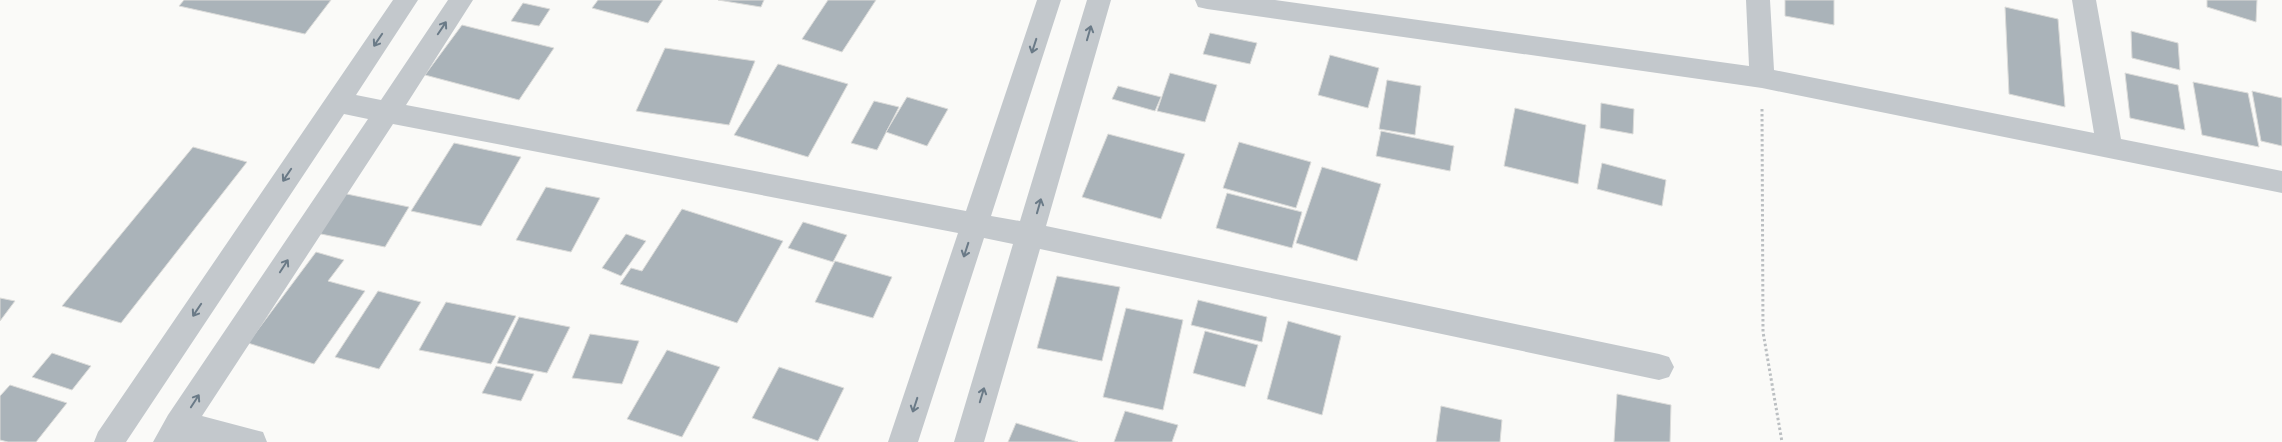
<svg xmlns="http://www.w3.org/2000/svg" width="2282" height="442" font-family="'Roboto Condensed',sans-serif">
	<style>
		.building { fill: #aab3b9; stroke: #dcdcda }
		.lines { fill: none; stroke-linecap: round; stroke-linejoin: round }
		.path { stroke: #bbbfc2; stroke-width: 3; stroke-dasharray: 2.5 2.5; stroke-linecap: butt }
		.minor { fill: #c3c8cc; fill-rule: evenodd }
		.oneway { stroke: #6a7a87 }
	</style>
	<rect width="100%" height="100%" fill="#fafaf8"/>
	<path class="building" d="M184,0H331L305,34L179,6Z
		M598,0H663L648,23L592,8Z
		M718,0H764L761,7Z
		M828,0H876L842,52L802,39Z
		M1785,0H1834V25L1785,16Z
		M2207,0H2257L2256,22L2207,7Z
		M523,3L550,9L539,26L511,21Z
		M2005,7L2058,19L2065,107L2009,94Z
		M462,25L554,48L519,100L425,75Z
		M2131,31L2178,43L2180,70L2132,58Z
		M1210,33L1257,43L1250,64L1203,54Z
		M665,48L755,61L729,125L636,111Z
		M1330,55L1379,68L1368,108L1318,95Z
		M778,64L848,84L808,157L734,135Z
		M1170,73L1217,85L1205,122L1157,111Z
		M2125,73L2178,85L2185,130L2130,118Z
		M1387,80L1421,86L1415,135L1379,129Z
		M2193,82L2248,93L2259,147L2202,135Z
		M1118,86L1161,97L1155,111L1112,99Z
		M2252,91L2282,98V146L2261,141Z
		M907,97L948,109L927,146L886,132Z
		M874,101L899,107L877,150L851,143Z
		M1601,103L1634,109L1633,134L1600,128Z
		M1515,108L1586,125L1578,184L1504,166Z
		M1381,131L1454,146L1450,171L1376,156Z
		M1108,134L1185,154L1161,219L1082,197Z
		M1239,142L1311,162L1296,208L1223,188Z
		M454,143L521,157L481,226L411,211Z
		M193,147L247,162L121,323L62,306Z
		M1602,163L1666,180L1662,206L1597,189Z
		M1322,167L1381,184L1357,261L1296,243Z
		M546,187L600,198L571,252L516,240Z
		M342,193L409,207L385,247L316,233Z
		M1227,193L1302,212L1292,248L1216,228Z
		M682,209L783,241L737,323L620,284L631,268L642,271Z
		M803,222L847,235L833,262L788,248Z
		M626,234L646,241L621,276L602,268Z
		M316,252L344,260L328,281L365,291L314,364L248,343Z
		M835,261L892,277L873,318L815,302Z
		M1057,276L1120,287L1102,361L1037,348Z
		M378,291L421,302L379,369L335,357Z
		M0,298L15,301L0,321Z
		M1198,300L1267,317L1262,342L1191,325Z
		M446,302L516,316L491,364L419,350Z
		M1126,308L1183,320L1163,410L1103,397Z
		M519,317L570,327L547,373L497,363Z
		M1288,321L1341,336L1322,415L1267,399Z
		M1205,331L1258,345L1245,387L1193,373Z
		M590,334L639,341L622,384L572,378Z
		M667,350L720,367L682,437L627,419Z
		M52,353L91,366L72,390L32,377Z
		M496,366L534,374L521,401L482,393Z
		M779,367L844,388L818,441L752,418Z
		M10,385L67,403L36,442H8L0,440V396Z
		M1617,394L1671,405L1670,442H1614Z
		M1441,406L1502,420L1500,442H1436Z
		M1125,411L1178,425L1172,442H1114Z
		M1016,423L1078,442H1008Z"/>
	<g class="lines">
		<path class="path" d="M1762,109L1763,332L1782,442"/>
		<path class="minor" d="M393,0H418L356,95L381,100L448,0H473L406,105L966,211L1037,0H1061L991,216L1020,221L1087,0H1111L1046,226L1659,354L1669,357L1674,367L1669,377L1659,380L1040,249L984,442H954L1013,244L984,238L918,442H888L958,233L393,124L202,416L263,432L267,442H153L168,415L368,119L344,114L126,442H94L98,432Z
			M1195,0H1275L1749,66L1746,0H1770L1774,70L2094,133L2072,0H2096L2121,139L2282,171V193L1762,88L1207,9L1198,7Z"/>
	</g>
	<defs><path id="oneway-shaft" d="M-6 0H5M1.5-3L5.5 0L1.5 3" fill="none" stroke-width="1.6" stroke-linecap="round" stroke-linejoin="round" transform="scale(1.25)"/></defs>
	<g class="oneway">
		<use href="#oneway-shaft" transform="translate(442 28) rotate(-56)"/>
		<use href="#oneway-shaft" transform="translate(1089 33) rotate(-74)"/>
		<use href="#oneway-shaft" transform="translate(378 40) rotate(124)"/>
		<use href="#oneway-shaft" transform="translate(1034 46) rotate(108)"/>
		<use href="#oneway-shaft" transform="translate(287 175) rotate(124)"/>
		<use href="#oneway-shaft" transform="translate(1039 206) rotate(-74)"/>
		<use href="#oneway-shaft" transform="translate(966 250) rotate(108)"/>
		<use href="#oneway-shaft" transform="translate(284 266) rotate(-57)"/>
		<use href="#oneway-shaft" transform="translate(197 310) rotate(124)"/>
		<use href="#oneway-shaft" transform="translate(982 395) rotate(-73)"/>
		<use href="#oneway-shaft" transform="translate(195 401) rotate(-57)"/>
		<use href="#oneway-shaft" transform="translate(915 405) rotate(108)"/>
	</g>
</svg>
